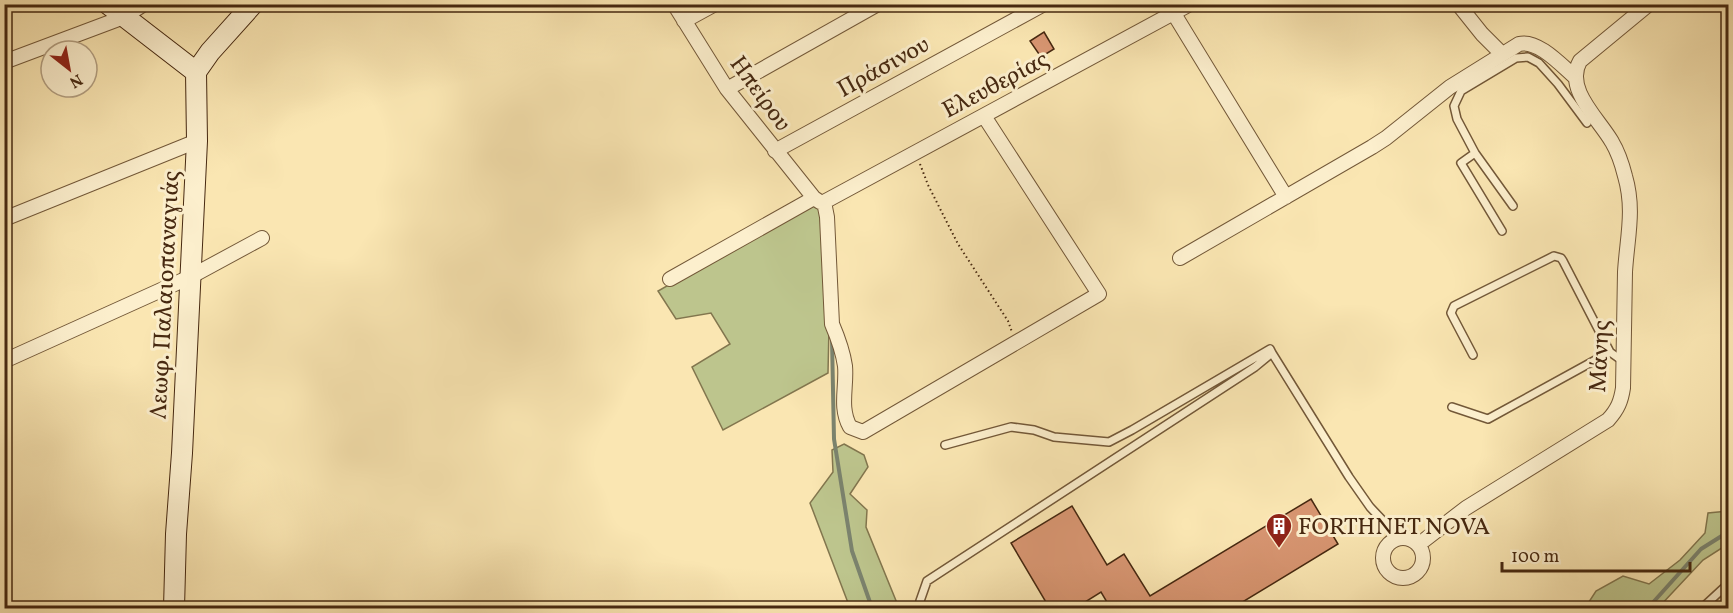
<svg xmlns="http://www.w3.org/2000/svg" width="1733" height="613" font-family="Vollkorn,serif">
	<style>
		.green { fill: #bdc58d; stroke: #82764e; stroke-width: 1.5 }
		.lines { fill: none; stroke-linecap: round; stroke-linejoin: round }
		.stream { stroke: #7b836e; stroke-width: 4 }
		.building { fill: #d79571; stroke: #462810; stroke-width: 1.5 }
		.lane-casing { stroke: #735838; stroke-width: 10 }
		.street-casing { stroke: #735838; stroke-width: 16 }
		.secondary-casing { stroke: #462810; stroke-width: 22 }
		.path { stroke: #462810; stroke-width: 2; stroke-dasharray: 1.5 3; stroke-linecap: butt }
		.lane { stroke: #fcefcd; stroke-width: 7 }
		.street { stroke: #fcefcd; stroke-width: 14 }
		.secondary { stroke: #fcefcd; stroke-width: 20 }
		.labels { text-anchor: middle; stroke-width: 6; stroke-linejoin: round; paint-order: stroke }
		.street-label { font-size: 24px; fill: #462810; stroke: #fcefcd }
		.poi-label { font-size: 24px; fill: #462810; stroke: #fcefcd; text-anchor: start }
	</style>
	<rect width="100%" height="100%" fill="#fae6b2"/>
	<filter id="stains"><feTurbulence type="fractalNoise" baseFrequency=".00333" numOctaves="4"/><feColorMatrix values="0 0 0 0 .2 0 0 0 0 .09 0 0 0 0 .02 0 0 0 .5 -.17"/></filter>
	<radialGradient id="worn" r=".72"><stop offset=".6" stop-color="#630" stop-opacity="0"/><stop offset="1" stop-color="#630" stop-opacity=".3"/></radialGradient>
	<path class="green" d="M812,204L825,212L829,326L828,373L723,430L692,367L730,344L711,313L676,319L658,291Z
		M844,444L864,455L868,467L850,494L867,510L866,527L899,608H850L810,503L833,472L832,450Z
		M1728,511V544L1703,560L1658,608H1585L1596,591L1623,576L1649,584L1680,560L1705,533L1708,513Z"/>
	<g class="lines">
		<path class="stream" d="M832,340L834,439L852,551L872,608
			M1648,608L1701,549L1728,532"/>
	</g>
	<path class="building" d="M1044,32L1054,49L1041,57L1030,41Z
		M1311,499L1338,544L1231,609H1111L1101,592L1074,609H1050L1011,543L1072,506L1107,565L1124,554L1150,596Z"/>
	<g class="lines">
		<g class="lane-casing">
			<path id="lane" d="M1475,153L1461,163L1502,231
				M1513,206L1475,153L1457,119L1454,106L1461,91L1516,58L1528,57L1539,63L1558,84L1587,123
				M1473,355L1453,317L1451,313L1454,306L1554,256L1561,258L1563,261L1610,352L1624,362
				M1452,407L1488,419L1610,352
				M945,445L1011,427L1034,430L1054,437L1109,442L1132,430L1270,349L1272,353
				M921,608L920,601L927,581L1255,367L1272,353L1349,477L1370,507L1388,526L1395,539
				M1702,608L1728,584"/>
		</g>
		<g class="street-casing">
			<path id="street" d="M674,4L727,89L814,198L820,202H824L1190,4
				M1168,4L1286,197
				M1458,4L1482,34L1502,54
				M684,21L715,4
				M4,62L124,17L144,4
				M727,89L878,4
				M775,151L1044,4
				M824,202L827,217L832,324C838,338 843,352 845,366C847,387 839,407 850,427L863,432L1099,294L984,116
				M4,219L197,141
				M1180,258L1372,147L1386,138L1450,87L1519,44C1538,39 1562,66 1576,78
				M670,279L814,198
				M4,361L190,277L262,238
				M1383 558a20 20 0 1 1 40 0a20 20 0 1 1-40 0Z
				M1418,545L1466,508L1608,420C1618,409 1621,401 1623,388C1624,349 1624,311 1625,272C1627,238 1635,210 1625,176C1622,164 1618,152 1612,142C1599,119 1564,89 1580,61L1649,4"/>
		</g>
		<g class="secondary-casing">
			<path id="secondary" d="M108,4L196,72
				M174,608L176,534L182,453L197,141L196,72L210,52L253,4"/>
		</g>
		<path class="path" d="M920,164L928,185L958,244L1008,321L1012,332"/>
		<use href="#lane" class="lane"/>
		<use href="#street" class="street"/>
		<use href="#secondary" class="secondary"/>
	</g>
	<defs>
		<g id="building-pin" transform="scale(1.35)"><path d="M0 17L-7.5 6A9.5 9.5 0 1 1 7.5 6Z" fill="#8f2418" stroke="#fcefcd"/><path d="M-4-6H4V6H1V3H-1V6H-4ZM-2.5-4.3h1.7v1.8h-1.7ZM.8-4.3h1.7v1.8H.8ZM-2.5-1h1.7V.8h-1.7ZM.8-1h1.7V.8H.8Z" fill="#fff"/></g>
	</defs>
	<g fill-rule="evenodd">
		<use href="#building-pin" x="1279" y="526"/>
	</g>
	<g class="labels">
		<g class="street-label">
			<text transform="translate(883 66) rotate(-29)" y="8">Πράσινου</text>
			<text transform="translate(995 84) rotate(-28)" y="8">Ελευθερίας</text>
			<text transform="translate(761 93) rotate(54)" y="8">Ηπείρου</text>
			<text transform="translate(164 295) rotate(-87)" y="8">Λεωφ. Παλαιοπαναγιάς</text>
			<text transform="translate(1599 356) rotate(-87)" y="8">Μάνης</text>
		</g>
		<g class="poi-label">
			<text x="1298" y="534">FORTHNET NOVA</text>
		</g>
	</g>
	<rect width="1733" height="613" fill="none" stroke="#fae6b2" stroke-width="24"/>
	<rect x="6" y="6" width="1721" height="601" fill="none" stroke="#462810" stroke-width="3"/>
	<rect x="12" y="12" width="1709" height="589" fill="none" stroke="#462810" stroke-width="1.5"/>
	<g transform="translate(69 69) rotate(149)"><circle r="28" fill="#fcefcd" stroke="#b39f81" stroke-width="1.5"/>
	<path d="M0-4.5L10 22L0 15L-10 22Z" fill="#8f2418"/>
	<text y="-9" font-size="16" font-weight="bold" text-anchor="middle" fill="#462810">N</text>
	</g>
	<path d="M1502 562v9h188v-9" fill="none" stroke="#462810" stroke-width="3"/>
	<text x="1511" y="562" font-size="18" fill="#462810" stroke="#fcefcd" stroke-width="4.5" paint-order="stroke">100 m</text>
	<rect width="100%" height="100%" filter="url(#stains)"/>
	<rect width="100%" height="100%" fill="url(#worn)"/>
</svg>
